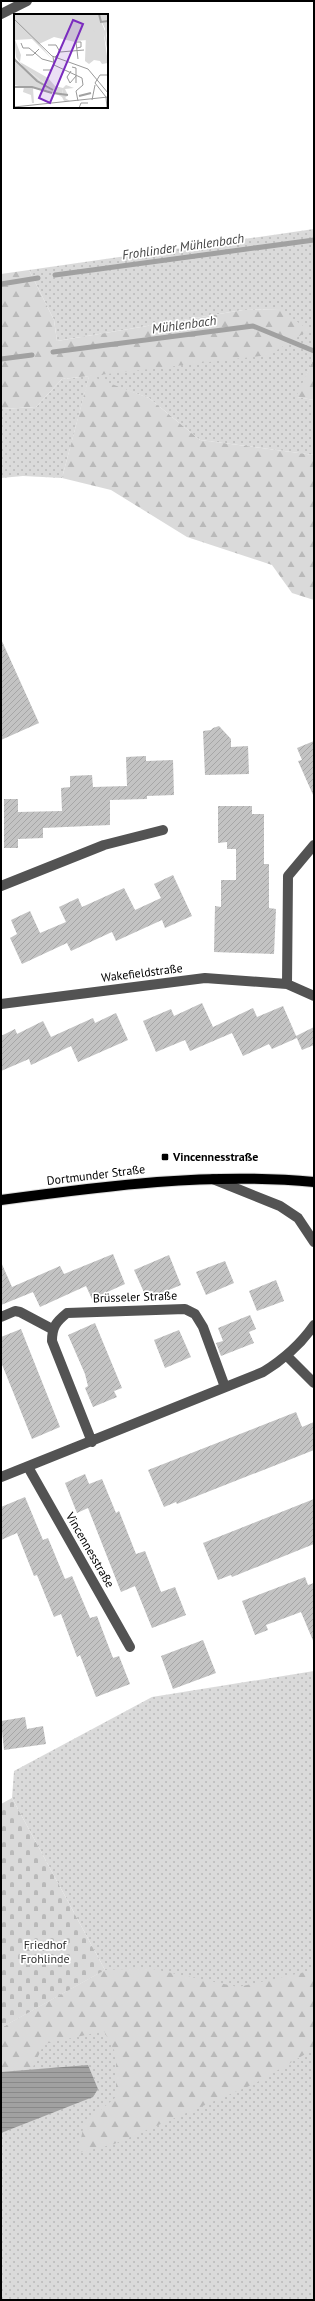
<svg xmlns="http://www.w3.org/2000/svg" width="315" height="2301" font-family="'PT Sans',sans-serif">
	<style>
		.grass { fill: url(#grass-dots) }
		.forest { fill: url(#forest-firs) }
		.cemetery { fill: url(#cemetery-stones) }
		.water { fill: url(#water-rules) }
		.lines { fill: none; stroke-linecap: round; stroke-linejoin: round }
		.stream { stroke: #a1a1a1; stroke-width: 5 }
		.building { fill: url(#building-hatch) }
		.major-casing { stroke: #dbdbdb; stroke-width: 12 }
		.minor { stroke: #535353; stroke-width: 10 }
		.major { stroke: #000; stroke-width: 10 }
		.poi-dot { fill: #000; stroke: #fff; stroke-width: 1.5 }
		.labels { text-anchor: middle; stroke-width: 3.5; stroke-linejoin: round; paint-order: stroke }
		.street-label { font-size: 12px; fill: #000; stroke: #fff }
		.poi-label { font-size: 12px; font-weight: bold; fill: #000; stroke: #fff; text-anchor: start }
		.park-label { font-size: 12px; fill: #313131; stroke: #fff }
		.water-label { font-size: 13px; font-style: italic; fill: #424242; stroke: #fff }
		.inset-river { fill: none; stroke: #a1a1a1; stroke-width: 2 }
		.inset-road { fill: none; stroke: #999; stroke-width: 1 }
		.view { fill: #7b2cbf; fill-opacity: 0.15; stroke: #7b2cbf; stroke-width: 2 }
		.inset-edge { fill: none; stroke: #000; stroke-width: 2 }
	</style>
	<defs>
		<pattern id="grass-dots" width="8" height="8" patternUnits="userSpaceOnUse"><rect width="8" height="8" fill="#dadada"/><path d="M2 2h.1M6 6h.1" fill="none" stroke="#b9b9b9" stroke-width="1.8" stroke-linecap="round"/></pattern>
		<pattern id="forest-firs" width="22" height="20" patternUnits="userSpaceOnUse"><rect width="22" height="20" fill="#dadada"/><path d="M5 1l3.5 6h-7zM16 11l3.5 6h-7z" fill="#b9b9b9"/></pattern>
		<pattern id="cemetery-stones" width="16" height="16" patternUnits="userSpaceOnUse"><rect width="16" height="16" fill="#dadada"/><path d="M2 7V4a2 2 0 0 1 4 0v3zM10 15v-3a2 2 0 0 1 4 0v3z" fill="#b9b9b9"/></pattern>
		<pattern id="water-rules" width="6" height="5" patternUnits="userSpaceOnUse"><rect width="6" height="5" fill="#a1a1a1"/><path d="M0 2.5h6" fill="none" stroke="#898989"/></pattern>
		<pattern id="building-hatch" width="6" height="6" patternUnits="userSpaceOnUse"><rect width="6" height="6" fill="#c3c3c3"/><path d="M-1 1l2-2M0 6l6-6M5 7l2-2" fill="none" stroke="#a6a6a6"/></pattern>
	</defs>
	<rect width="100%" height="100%" fill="#fff"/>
	<path class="grass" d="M314,229V358L297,397L314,400V455L200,440L149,398L89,377L62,478L23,476L1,478V409L36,407L62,379L89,376L280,309L243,310L57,341L54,320L29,270Z
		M314,1671V2300H1V2028L105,1970L12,1798L14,1771L152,1697Z"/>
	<path class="forest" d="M29,270L54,320L57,341L243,310L279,309L309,330L269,355L90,376L149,398L200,440L314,455V600L292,593L272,565L187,537L111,490L62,478L89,376L62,379L36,407L1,409V274Z
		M314,358V400L296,397Z
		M148,1968L238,1987L314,1970V2049L254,2084L114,2144L78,2153L84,2124L116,2097V2054L104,2031L44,2044L32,2069L1,2072V2028L105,1970Z"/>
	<path class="cemetery" d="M12,1798L105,1970L1,2028V1804Z"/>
	<path class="water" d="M88,2065L98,2089L93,2097L1,2133V2072Z"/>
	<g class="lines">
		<path class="stream" d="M55,275L314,240
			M1,284L38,278
			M53,352L253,326L314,351
			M1,359L32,355"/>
	</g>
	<path class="building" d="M1,639L39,723L1,740Z
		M219,726L231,739V747L248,746L249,774L205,775L203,731L211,730L213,728Z
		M314,741V797L298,761L302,760L297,748Z
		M146,756V761L173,760L174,795L147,796V799L110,800V825L43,828V838L18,839V848H4V799H18V812L62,811L61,788L70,787V776L92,775L93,787L127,786L126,757Z
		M218,806H252V814H264V864H269V908L276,909L274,954L214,952L215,906L221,907V880H236V849H227V842L218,843Z
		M173,875L192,916L165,928L162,920L116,941L112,932L71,951L67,943L22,964L10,938L17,934L11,920L30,911L40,933L66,922L59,907L78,898L82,907L124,888L135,910L161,898L154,884Z
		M202,1003L213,1027L253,1008L257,1017L283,1006L297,1038L272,1049L269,1044L243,1056L232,1033L190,1051L185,1040L156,1052L143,1021L171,1009L174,1016Z
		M116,1013L128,1040L78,1062L71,1046L31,1065L29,1059L1,1071V1036L15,1029L17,1034L43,1021L51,1037L93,1018L95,1023Z
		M314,1027V1045L302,1050L296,1036Z
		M113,1254L125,1284L92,1299L86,1286L40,1307L33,1292L1,1305V1262L12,1287L60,1266L64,1274Z
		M169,1255L181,1285L147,1299L134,1270Z
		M225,1261L234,1283L206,1295L196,1272Z
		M276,1280L284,1301L257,1311L249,1291Z
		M250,1315L256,1329L249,1332L254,1343L221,1356L216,1343L223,1341L218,1328Z
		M95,1323L122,1388L114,1391L117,1397L93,1407L85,1388L88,1386L85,1374L68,1335Z
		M21,1329L60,1427L32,1439L1,1362V1337Z
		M179,1330L191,1357L165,1368L154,1340Z
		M296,1412L302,1427L314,1422V1450L177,1504L176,1502L164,1507L148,1470Z
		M85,1474L89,1484L102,1479L116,1513L119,1511L136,1554L145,1551L161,1592L175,1587L186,1615L152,1628L135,1586L121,1592L88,1508L77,1513L65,1483Z
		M25,1497L43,1540L48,1538L65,1579L72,1576L90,1618L97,1616L113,1658L119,1656L130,1684L96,1697L80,1655L77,1657L61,1614L54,1617L37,1575L34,1576L17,1533L1,1540V1507Z
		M314,1499V1544L232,1577L231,1575L218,1580L203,1543Z
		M305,1577L308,1585L314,1583V1643L301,1612L266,1625L268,1630L255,1635L242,1601Z
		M203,1640L216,1673L173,1689L161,1656Z
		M25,1717L27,1729L43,1726L46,1744L4,1750L1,1721Z"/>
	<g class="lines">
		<g class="major-casing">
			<path id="major" d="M1,1200C105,1186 209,1172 314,1182"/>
		</g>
		<path class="minor" d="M1,14L27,1
			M1,886L104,845L163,830
			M287,984L288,876L314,845
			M1,1004L205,978L287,984L314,996
			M213,1179L280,1206L298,1218L314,1242
			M1,1317L15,1311L20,1312L52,1329
			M287,1356L314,1383
			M92,1442L52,1341C52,1327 56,1322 67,1313L185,1309L195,1314L203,1327L225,1387
			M28,1467L130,1647
			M1,1477L263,1372C284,1359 300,1345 314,1325"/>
		<use href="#major" class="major"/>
	</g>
	<rect class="poi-dot" x="161" y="1153" width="8" height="8" rx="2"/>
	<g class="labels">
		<g class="street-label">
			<text transform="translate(142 973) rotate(-7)" y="4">Wakefieldstraße</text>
			<text transform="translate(96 1175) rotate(-7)" y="4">Dortmunder Straße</text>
			<text transform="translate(135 1297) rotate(-2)" y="4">Brüsseler Straße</text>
			<text transform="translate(90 1550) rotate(60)" y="4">Vincennesstraße</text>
		</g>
		<g class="poi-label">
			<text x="173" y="1161">Vincennesstraße</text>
		</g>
		<g class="park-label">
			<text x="45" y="1949">Friedhof<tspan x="45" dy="14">Frohlinde</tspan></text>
		</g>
		<g class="water-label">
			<text transform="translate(183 246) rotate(-8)" y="5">Frohlinder Mühlenbach</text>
			<text transform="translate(184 324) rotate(-8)" y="5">Mühlenbach</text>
		</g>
	</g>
	<g transform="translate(14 14)">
		<rect width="94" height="94" fill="#fff"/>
		<path d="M0,0H82L90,21L94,49L88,50L86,47L80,46L75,50L71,47L72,19L61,28L40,23L25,30L39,46L18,25L0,26ZM84,0H92L94,26L92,17ZM0,47L30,73L31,71L12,55L38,75L41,72L49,74L52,71L60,74L51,75L54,81H49L48,75H32L39,77V79L19,74L20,89H18L17,81L9,78L10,73L0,71Z" fill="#dadada"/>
		<path d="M82,0H84L91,17L92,0H94L92,17L94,39L90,21L81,6ZM63,14L62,18H68L71,14L87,19L72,21V19L45,18ZM0,23L7,41L6,48L34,64L41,72L39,75H48L49,81H54L51,84L56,87H50L48,83L31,74H37L12,55L31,71L30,73L23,68L0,47V40L2,46L9,52L2,43Z" fill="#dadada"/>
		<path d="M72,19L73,26L62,27L61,20Z" fill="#dadada"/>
		<path class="inset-river" d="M85,0L87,8L94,7M0,45L23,67L39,76M0,73H18L38,79M39,79L54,81M65,82L77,79"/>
		<path class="inset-road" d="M0,5L38,42L74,55L94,79M7,29L9,34H15L28,45L39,48M34,31H42L46,38M63,34L67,33V28H62L64,45M12,41H19L25,35M39,42L40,51L68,64M41,43L46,38L70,36M58,53L62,54V69M29,56H37L40,51M57,57L53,63L56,69L62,62M78,86L81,71M64,87L62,77L69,71L68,64M0,93L94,83M65,94L67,89H74M93,94L92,83L81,69L86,61H94"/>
		<path class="view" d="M59,6L69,10L36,89L25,84Z"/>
		<rect width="94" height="94" class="inset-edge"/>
	</g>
	<rect width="315" height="2301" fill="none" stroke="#000000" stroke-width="4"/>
</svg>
